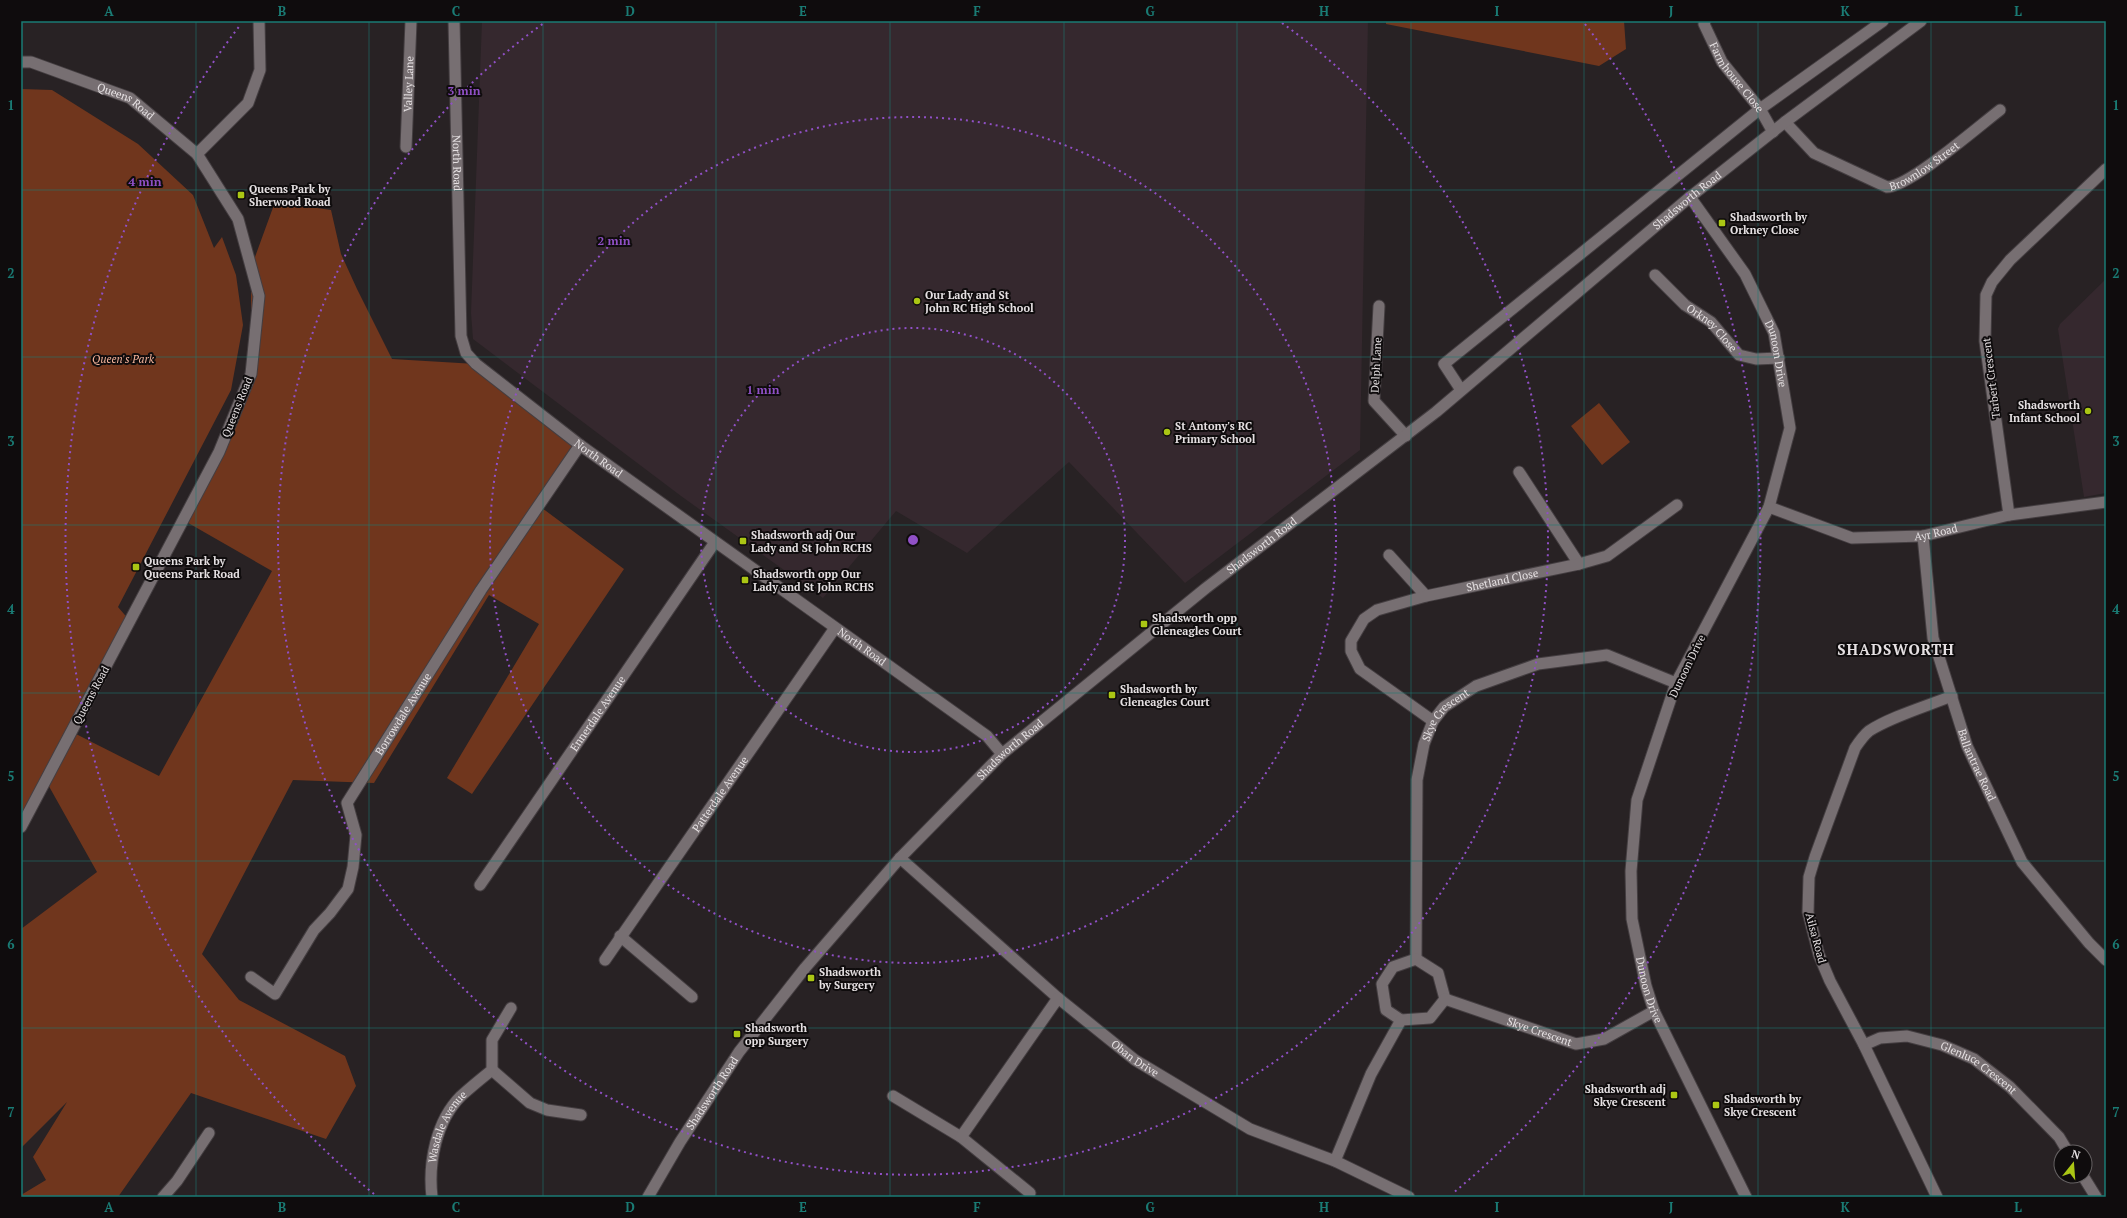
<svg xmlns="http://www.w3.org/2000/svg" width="2127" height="1218" font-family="'PT Serif',serif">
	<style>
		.built { fill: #35282e }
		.green { fill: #70361d }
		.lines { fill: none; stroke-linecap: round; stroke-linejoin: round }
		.minor-casing { stroke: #443e41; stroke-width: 13 }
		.secondary-casing { stroke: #443e41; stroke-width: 13 }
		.minor { stroke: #776f72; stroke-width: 11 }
		.secondary { stroke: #776f72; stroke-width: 11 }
		.grid { fill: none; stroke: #1a7b74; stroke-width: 1; stroke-opacity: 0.55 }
		.ring { fill: none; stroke: #9050c6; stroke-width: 2; stroke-dasharray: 2 4 }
		.poi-dot { fill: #abc614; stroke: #0f0c0d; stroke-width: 1.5 }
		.labels { text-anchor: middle; stroke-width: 4; stroke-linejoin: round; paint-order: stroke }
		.street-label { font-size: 11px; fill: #e5e0e2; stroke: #0f0c0d }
		.poi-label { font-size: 11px; font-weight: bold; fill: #e5e0e2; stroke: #0f0c0d; text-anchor: start }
		.park-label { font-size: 11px; font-style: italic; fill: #f5b59c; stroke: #0f0c0d }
		.district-label { font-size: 15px; font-weight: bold; letter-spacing: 1px; fill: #e5e0e2; stroke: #0f0c0d }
		.centre { fill: #9050c6; stroke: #0f0c0d; stroke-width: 2 }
		.ring-label { font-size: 12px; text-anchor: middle; font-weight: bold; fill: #9050c6; stroke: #0f0c0d; stroke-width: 4; stroke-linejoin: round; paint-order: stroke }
		.neatline { fill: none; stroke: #1a7b74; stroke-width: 1.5 }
		.grid-label { font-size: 13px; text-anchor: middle; font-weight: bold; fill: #1a7b74 }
	</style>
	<rect width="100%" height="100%" fill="#282224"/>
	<path class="built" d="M482,21H1368L1360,450L1185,583L1069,462L967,553L896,511L823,598L681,496L473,339L471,313Z
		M2106,279V493L2084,497L2058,329L2060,324Z"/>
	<path class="green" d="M1386,21H1624L1626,49L1599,66L1386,24Z
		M21,89L52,90L138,144L193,195L214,248L222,237L236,275L243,325L231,390L118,607L130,621L72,732L159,776L272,571L183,520L251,374V268L275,202L331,210L341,254L357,289L392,359L476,364L580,445L542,508L624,569L472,794L447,778L539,624L489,595L374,783L293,780L202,954L239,1000L345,1056L356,1086L326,1139L191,1093L118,1197H21V1195L46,1180L33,1157L67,1102L21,1148V929L97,872L46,781L21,827Z
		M1599,403L1630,442L1602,465L1571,426Z"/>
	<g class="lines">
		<g class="minor-casing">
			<g id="minor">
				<path id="s1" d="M454,21L461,336L466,353L476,364L580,445L987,736L1002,754"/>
				<path id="s2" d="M1705,21L1704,24L1722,62L1760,109L1773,132"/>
				<path id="s3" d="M21,62H31L130,98L197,154L238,219L259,296L251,374L219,452L21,827"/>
				<path id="s4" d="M1785,122L1814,153L1887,187C1909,187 1979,126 2000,110"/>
				<path id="s5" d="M406,147L411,21"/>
				<path d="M197,154L248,103L260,70L259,21"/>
				<path id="s6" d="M1690,197L1745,274L1774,333L1790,428L1769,507L1676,683L1637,800L1631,871L1632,919L1646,986L1654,1011L1746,1197"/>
				<path id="s7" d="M1655,275L1685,305L1711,322L1739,355L1756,359L1779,358"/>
				<path d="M1379,306L1374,401L1406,436"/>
				<path d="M1461,390L1444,364L1760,109L1883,21"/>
				<path d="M1519,472L1579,564"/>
				<path id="s8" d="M1769,507L1852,538L1923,536L2009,515L2106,502"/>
				<path d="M2009,515L1985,341L1986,295L1992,282L2010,260L2106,169"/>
				<path id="s9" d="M1923,536L1933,638L1967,746L2022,862L2089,943L2106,960"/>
				<path d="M1389,555L1426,596"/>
				<path id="s10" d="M1433,721L1360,669L1351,651V641L1364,619L1377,610L1426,596L1579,564L1607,556L1677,505"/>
				<path id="s11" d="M900,858L1058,998L1135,1060L1250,1129L1335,1161L1409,1197"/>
				<path id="s12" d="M480,885L715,542"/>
				<path d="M620,936L692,997"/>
				<path id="s13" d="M1416,959L1417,780L1424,744L1433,721L1444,707L1476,686L1538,664L1607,655L1676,683"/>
				<path d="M1416,959L1438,973L1445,999L1430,1018L1401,1020L1386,1010L1382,984L1393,967Z"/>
				<path id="s14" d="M605,960L835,628"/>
				<path id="s15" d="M251,977L275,994L314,930L330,913L348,889L353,867L356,835L347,803L481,590L580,445"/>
				<path id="s16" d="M1445,999L1576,1044L1604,1039L1654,1011"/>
				<path id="s17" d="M1864,1045L1880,1038L1907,1036L1942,1045L1974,1059L2010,1087L2059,1137L2068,1152"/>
				<path d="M492,1070L530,1103L547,1110L581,1115"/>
				<path d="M893,1096L961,1137L1030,1193"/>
				<path d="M961,1137L1058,998"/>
				<path d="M1335,1161L1371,1074L1401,1020"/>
				<path d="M2083,1176L2096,1197"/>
				<path d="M163,1197L177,1181L209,1133"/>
				<path id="s18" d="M432,1197C428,1163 436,1121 461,1096C471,1087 482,1078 492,1070V1040L511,1008"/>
				<path d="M1937,1197L1864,1045L1830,981L1819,955L1808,912L1809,877L1815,857L1855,748C1859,742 1863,736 1869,731C1890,717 1927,706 1952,696"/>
			</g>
		</g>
		<g class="secondary-casing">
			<g id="secondary">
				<path id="s19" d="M648,1197L680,1142L739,1052L805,968L900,858L1002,754L1206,588L1436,412L1690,197L1785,122L1921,21"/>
			</g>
		</g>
		<use href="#minor" class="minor"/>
		<use href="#secondary" class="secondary"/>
	</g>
	<path class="grid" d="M196,21V1197M369,21V1197M543,21V1197M716,21V1197M890,21V1197M1064,21V1197M1237,21V1197M1411,21V1197M1584,21V1197M1758,21V1197M1931,21V1197M21,190H2106M21,357H2106M21,525H2106M21,693H2106M21,861H2106M21,1028H2106"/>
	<g class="ring">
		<circle cx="913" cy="540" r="212"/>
		<circle cx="913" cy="540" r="423"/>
		<path d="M1282 23A635 635 0 1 1 544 23"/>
		<path d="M374 1194A847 847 0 0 1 241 24M1585 24A847 847 0 0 1 1452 1194"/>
	</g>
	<g class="poi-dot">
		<rect x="237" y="191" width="8" height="8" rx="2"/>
		<rect x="1718" y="219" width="8" height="8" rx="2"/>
		<circle cx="917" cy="301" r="4"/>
		<circle cx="2088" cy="411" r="4"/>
		<circle cx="1167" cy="432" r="4"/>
		<rect x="739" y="537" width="8" height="8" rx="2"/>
		<rect x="132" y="563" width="8" height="8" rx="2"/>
		<rect x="741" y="576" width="8" height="8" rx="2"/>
		<rect x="1140" y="620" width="8" height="8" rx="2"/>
		<rect x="1108" y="691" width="8" height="8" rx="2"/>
		<rect x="807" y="974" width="8" height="8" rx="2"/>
		<rect x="733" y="1030" width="8" height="8" rx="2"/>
		<rect x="1670" y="1091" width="8" height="8" rx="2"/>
		<rect x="1712" y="1101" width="8" height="8" rx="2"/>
	</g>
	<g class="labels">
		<g class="street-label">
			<text dy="4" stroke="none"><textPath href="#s2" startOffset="66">Farmhouse Close</textPath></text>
			<text dy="4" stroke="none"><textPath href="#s5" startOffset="63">Valley Lane</textPath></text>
			<text dy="4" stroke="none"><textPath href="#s3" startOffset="113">Queens Road</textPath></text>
			<text dy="4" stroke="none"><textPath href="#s1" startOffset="142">North Road</textPath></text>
			<text dy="4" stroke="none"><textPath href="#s4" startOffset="166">Brownlow Street</textPath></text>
			<text dy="4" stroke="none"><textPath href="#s19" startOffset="1450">Shadsworth Road</textPath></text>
			<text dy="4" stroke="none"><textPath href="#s7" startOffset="78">Orkney Close</textPath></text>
			<text dy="4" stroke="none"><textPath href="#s6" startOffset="181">Dunoon Drive</textPath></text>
			<text transform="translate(1376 365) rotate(-87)" y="4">Delph Lane</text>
			<text transform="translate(1991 378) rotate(-97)" y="4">Tarbert Crescent</text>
			<text transform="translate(237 407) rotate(-68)" y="4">Queens Road</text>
			<text dy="4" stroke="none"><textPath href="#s1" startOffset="502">North Road</textPath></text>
			<text dy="4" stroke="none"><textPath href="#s8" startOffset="173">Ayr Road</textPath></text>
			<text dy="4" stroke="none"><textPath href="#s19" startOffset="902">Shadsworth Road</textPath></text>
			<text dy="4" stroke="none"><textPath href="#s10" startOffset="290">Shetland Close</textPath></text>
			<text dy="4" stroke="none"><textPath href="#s1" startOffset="826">North Road</textPath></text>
			<text transform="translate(1687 666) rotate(-64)" y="4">Dunoon Drive</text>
			<text transform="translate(91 695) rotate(-62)" y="4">Queens Road</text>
			<text dy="4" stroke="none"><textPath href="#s12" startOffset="208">Ennerdale Avenue</textPath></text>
			<text dy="4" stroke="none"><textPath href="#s15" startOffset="351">Borrowdale Avenue</textPath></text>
			<text dy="4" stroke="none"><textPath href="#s13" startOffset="253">Skye Crescent</textPath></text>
			<text dy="4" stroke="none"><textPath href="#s19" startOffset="578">Shadsworth Road</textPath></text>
			<text dy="4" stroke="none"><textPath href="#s9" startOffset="237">Ballantrae Road</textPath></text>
			<text dy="4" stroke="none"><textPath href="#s14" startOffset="202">Patterdale Avenue</textPath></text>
			<text transform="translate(1816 938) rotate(75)" y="4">Ailsa Road</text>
			<text dy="4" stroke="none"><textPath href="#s6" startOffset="853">Dunoon Drive</textPath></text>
			<text dy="4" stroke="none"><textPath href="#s16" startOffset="100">Skye Crescent</textPath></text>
			<text dy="4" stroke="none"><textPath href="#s11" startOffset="309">Oban Drive</textPath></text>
			<text dy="4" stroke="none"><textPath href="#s17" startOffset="124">Glenluce Crescent</textPath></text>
			<text dy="4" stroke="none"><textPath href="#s19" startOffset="122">Shadsworth Road</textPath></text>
			<text dy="4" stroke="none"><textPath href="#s18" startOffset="74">Wasdale Avenue</textPath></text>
		</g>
		<g class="poi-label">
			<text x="249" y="193">Queens Park by<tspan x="249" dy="13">Sherwood Road</tspan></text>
			<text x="1730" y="221">Shadsworth by<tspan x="1730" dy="13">Orkney Close</tspan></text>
			<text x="925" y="299">Our Lady and St<tspan x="925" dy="13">John RC High School</tspan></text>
			<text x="2080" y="409" text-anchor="end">Shadsworth<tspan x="2080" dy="13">Infant School</tspan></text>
			<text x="1175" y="430">St Antony's RC<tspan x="1175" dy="13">Primary School</tspan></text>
			<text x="751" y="539">Shadsworth adj Our<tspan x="751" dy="13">Lady and St John RCHS</tspan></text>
			<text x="144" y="565">Queens Park by<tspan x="144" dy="13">Queens Park Road</tspan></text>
			<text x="753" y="578">Shadsworth opp Our<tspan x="753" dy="13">Lady and St John RCHS</tspan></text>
			<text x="1152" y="622">Shadsworth opp<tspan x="1152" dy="13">Gleneagles Court</tspan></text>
			<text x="1120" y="693">Shadsworth by<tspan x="1120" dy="13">Gleneagles Court</tspan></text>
			<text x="819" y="976">Shadsworth<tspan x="819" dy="13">by Surgery</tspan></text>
			<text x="745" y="1032">Shadsworth<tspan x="745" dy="13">opp Surgery</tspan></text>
			<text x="1666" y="1093" text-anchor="end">Shadsworth adj<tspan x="1666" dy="13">Skye Crescent</tspan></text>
			<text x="1724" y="1103">Shadsworth by<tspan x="1724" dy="13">Skye Crescent</tspan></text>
		</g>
		<g class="park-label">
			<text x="123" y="363">Queen's Park</text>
		</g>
		<g class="district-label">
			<text x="1896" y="655">SHADSWORTH</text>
		</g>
	</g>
	<circle cx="913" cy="540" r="6" class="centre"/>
	<g class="ring-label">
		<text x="464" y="95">3 min</text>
		<text x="145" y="186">4 min</text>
		<text x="614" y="245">2 min</text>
		<text x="763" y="394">1 min</text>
	</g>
	<rect width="2127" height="1218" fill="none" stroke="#0f0c0d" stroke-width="44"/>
	<g transform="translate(2073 1164) rotate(17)"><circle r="19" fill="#0f0c0d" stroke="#656162"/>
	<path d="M0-3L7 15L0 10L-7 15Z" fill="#abc614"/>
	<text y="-6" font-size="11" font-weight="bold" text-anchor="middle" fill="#e5e0e2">N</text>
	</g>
	<rect x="22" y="22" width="2083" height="1174" class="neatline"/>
	<g class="grid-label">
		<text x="109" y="16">A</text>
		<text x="282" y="16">B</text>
		<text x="456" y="16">C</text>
		<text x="630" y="16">D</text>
		<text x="803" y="16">E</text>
		<text x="977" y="16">F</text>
		<text x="1150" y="16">G</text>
		<text x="1324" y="16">H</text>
		<text x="1497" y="16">I</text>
		<text x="1671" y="16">J</text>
		<text x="1845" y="16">K</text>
		<text x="2018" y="16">L</text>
		<text x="11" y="110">1</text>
		<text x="2116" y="110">1</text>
		<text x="11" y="278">2</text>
		<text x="2116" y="278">2</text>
		<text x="11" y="446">3</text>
		<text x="2116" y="446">3</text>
		<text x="11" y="614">4</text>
		<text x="2116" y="614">4</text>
		<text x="11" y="781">5</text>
		<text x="2116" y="781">5</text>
		<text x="11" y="949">6</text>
		<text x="2116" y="949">6</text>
		<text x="11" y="1117">7</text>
		<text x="2116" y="1117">7</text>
		<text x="109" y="1212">A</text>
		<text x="282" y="1212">B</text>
		<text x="456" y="1212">C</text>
		<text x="630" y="1212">D</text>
		<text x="803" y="1212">E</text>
		<text x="977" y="1212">F</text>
		<text x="1150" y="1212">G</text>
		<text x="1324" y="1212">H</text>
		<text x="1497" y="1212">I</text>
		<text x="1671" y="1212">J</text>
		<text x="1845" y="1212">K</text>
		<text x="2018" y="1212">L</text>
	</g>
</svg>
